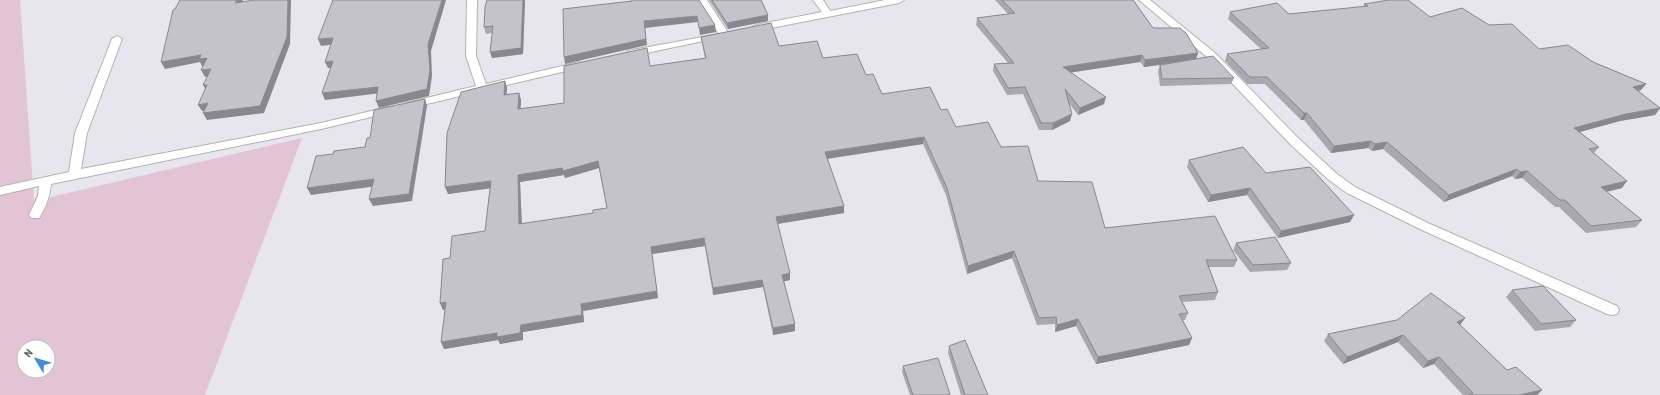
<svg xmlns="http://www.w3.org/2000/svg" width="1660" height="395" font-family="'Source Sans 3',sans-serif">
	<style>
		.green { fill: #e2c4d5; fill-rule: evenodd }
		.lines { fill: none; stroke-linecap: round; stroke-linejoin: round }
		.minor-casing { stroke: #b3b3ae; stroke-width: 2 }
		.minor { fill: #fff; fill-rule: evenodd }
		.wall { fill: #a9a8af; fill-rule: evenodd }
		.shaded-wall { fill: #89888e }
		.building { fill: #c4c3cb; stroke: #89888e; fill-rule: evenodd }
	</style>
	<rect width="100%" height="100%" fill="#e7e5ed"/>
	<path class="green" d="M0,0H20L34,201L302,138L205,395H0ZM24,347H48V371H24Z"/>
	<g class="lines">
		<g class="minor-casing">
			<path id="minor" d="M467,0H477L476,56L486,84L579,62L584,65L583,67L410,108L406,107L405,105L406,103L476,86L466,56Z
				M697,0H707L729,34L727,36L632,56L628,55L627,53L628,51L632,50L719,34Z
				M813,0H823L830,11L885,0H904L899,3L756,31L751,28L756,25L822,12Z
				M1139,0H1150L1215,53L1299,139L1337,174L1355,187L1430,224L1617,306L1619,310L1617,314L1612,315L1607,314L1422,230L1347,193L1329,180L1291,145L1207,57Z
				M117,36L122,39L87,133L81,169L321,123L388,107L393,110L392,112L321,129L51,184C50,196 46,207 39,218H31L29,215L38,196L39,186L0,195V187L69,172L75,133L112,39Z"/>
		</g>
		<use href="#minor" class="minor"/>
	</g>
	<path class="wall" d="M487,0H525L523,54L492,58V33L486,34L484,27Z
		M709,0H761L768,15V21L728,29Z
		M995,0H1133L1153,28L1198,53L1196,59L1234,78L1231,84L1160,86L1158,71L1160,65L1168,64L1144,67L1140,62L1071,72L1104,104L1078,115L1068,102L1070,121L1052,130H1039L1023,94L1007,95L993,71L994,64L1008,63L976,25L977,18L1008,14Z
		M1364,4L1430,17L1489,25L1539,49L1593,62L1646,84L1641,90L1638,91L1660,108L1655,115L1620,121L1579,132L1599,147L1594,153L1622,188L1607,192L1642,220L1636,227L1586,233L1559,207H1555L1522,178L1515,179L1512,176L1444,202L1383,149L1372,151L1368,148L1331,153L1304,120H1301L1265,84H1247L1225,61L1227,54L1261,49L1228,19L1230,12L1289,14L1363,7Z
		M701,37L779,46L823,58L866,75L882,94L941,110L956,127L1001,147L1038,181L1105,228L1237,260L1234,267H1209L1218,292L1215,300L1182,302L1188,313L1185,320H1183L1192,338L1189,345L1096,364L1076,326L1055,332V324L1037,325L1012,258L967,274L946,195L923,144L827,159L844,213L778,224L790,280L784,281L795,331L773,335L763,287L713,295L705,246L652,254L658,298L583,311L584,322L523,332V340L500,344L498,340L444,349L441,342L445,310H443L440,303L450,258L485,231L490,188L448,194L505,81L507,88L506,95L519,93L521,100L520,109L564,103L650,66L705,58ZM599,168L607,208L593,213L522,224L520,182L564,175L565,178Z
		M1189,160L1266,173L1354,215L1350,222L1278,238L1247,195L1208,202L1187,167Z
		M1236,243L1291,263L1287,270L1250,272L1233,250Z
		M1512,290L1576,320L1570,327L1535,331L1506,297Z
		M1465,318L1460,325L1507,370L1542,390L1537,395H1463L1434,364L1423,368L1398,342L1343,364L1324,341L1328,334Z
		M949,346L988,395H961L948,353Z
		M903,366L950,395H910L902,372Z"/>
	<path class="shaded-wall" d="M237,0H243L238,10L235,3Z
		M288,0H291L290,44L264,113L207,120L203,113Z
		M442,0H446L431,51L432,76L429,96L379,108L376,101L428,44Z
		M523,0H525L523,54L492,58L490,52Z
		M768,15V21L728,29L727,23Z
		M697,16L698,22L645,28L647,45L565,64L564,57L644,21Z
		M715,25L716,32L700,35L699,28Z
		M333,38L336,44L321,46L318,39Z
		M1198,53L1196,59L1144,67L1145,60Z
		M201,55L207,58L211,65L202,66L200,62L165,69L161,62Z
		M1142,55L1140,62L1062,74L1063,67Z
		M333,61L336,68H328L325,62Z
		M211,69L214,76L205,77L201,70Z
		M505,81L507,88L506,102L504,95Z
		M1646,84L1641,90L1628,93L1633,87Z
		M203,85H207V92Z
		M378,87L381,93L325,100L322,93Z
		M519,93L521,100L520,116L518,109Z
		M1106,97L1104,104L1078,115L1080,108Z
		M425,99L427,106L412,201L373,206L369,199Z
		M208,103L211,110L202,111L198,105Z
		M1660,108L1655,115L1620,121L1569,135L1574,128L1626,114Z
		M1304,113H1307L1304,120H1301Z
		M1072,114L1070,121L1052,130L1053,123Z
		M924,137L923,144L825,159V152Z
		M1371,141L1368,148L1331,153L1334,146Z
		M1387,142L1383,149L1372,151L1375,144Z
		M598,161L599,168L565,178L563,171Z
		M562,168L564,175L520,182L522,231L519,224L518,175Z
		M1517,169L1512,176L1444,202L1449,195Z
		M1527,171L1522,178L1515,179L1520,172Z
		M374,179L377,186L311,195L307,188Z
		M491,181L493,188L448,194L445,187Z
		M1627,181L1622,188L1596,194L1601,187Z
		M1250,188L1247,195L1208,202L1211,195Z
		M844,206V213L776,224V217Z
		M1354,215L1350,222L1278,238L1281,231Z
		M704,238L705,246L652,254L658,298L583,311L584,322L523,332V340L500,344L498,340L444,349L441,342L521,325L581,304L651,247Z
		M1014,251L1012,258L967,274L968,266Z
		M790,273V280L782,282V275Z
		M762,280L763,287L713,295V288Z
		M446,302L449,309L443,310L440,303Z
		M1465,318L1460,325L1457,322Z
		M1078,319L1076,326L1055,332L1057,325Z
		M795,324V331L773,335V328Z
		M1403,335L1398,342L1343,364L1347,357Z
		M1192,338L1189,345L1096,364L1098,357Z
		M1439,357L1434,364L1423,368L1428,361Z
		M1542,390L1537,395H1519Z"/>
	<path class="building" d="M180,0H237L235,3L254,0H288L287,37L260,106L203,113L208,103L198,105L207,85H203L211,69L201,70L207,58L199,59L201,55L161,62L173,10L175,9Z
		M333,0H442L428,44L430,70L427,89L376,101L378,87L322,93L333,61L325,62L333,38L318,39Z
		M487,0H523L521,48L490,52L493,26L484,27L485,7Z
		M632,0H699L715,25L699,28L697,16L644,21L646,39L564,57L563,9L632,1Z
		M712,0H761L768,15L727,23Z
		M1002,0H1133L1153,28H1180L1186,33L1198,53L1145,60L1142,55L1063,67L1106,97L1080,108L1065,89L1072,114L1053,123H1041L1025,87L1008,88L994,64L1014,63L977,18L1015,13Z
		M1389,0H1408L1430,17L1462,8L1489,25L1512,24L1539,49L1568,45L1593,62L1646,84L1633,87L1660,108L1626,114L1574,128L1599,147L1589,149L1627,181L1601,187L1642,220L1591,226L1565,200H1560L1527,171L1520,172L1517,169L1449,195L1387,142L1375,144L1371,141L1334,146L1307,113H1304L1267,77H1250L1227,54L1269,48L1230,12L1277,3L1289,14L1368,6L1364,4Z
		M771,23L779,46L817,41L823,58L857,54L866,75L873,74L882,94L930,87L941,110L947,109L956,127L988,122L1001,147L1028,146L1038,181L1092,182L1105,228L1215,216L1237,260H1206L1218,292L1179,296L1188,313L1179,314L1192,338L1098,357L1078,319L1057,325L1056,317L1039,318L1014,251L968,266L947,188L924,137L825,152L844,206L776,217L790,273L782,275L795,324L773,328L762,280L713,288L704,238L651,247L657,291L581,304L582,315L521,325L520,333L497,337V333L441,342L446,302L440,303L443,259L450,258L452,236L485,231L491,181L445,187L447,133L461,92L505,81L504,95L519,93L518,109L564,103V66L647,48L650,66L706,58L701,37ZM598,161L607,208L593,210V213L519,224L518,175L562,168L563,171Z
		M1213,56L1234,78L1162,79L1160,65Z
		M425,99L409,194L369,199L374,179L307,188L316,156L333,154L334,151L365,147L367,138H370L374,110Z
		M1243,147L1266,173L1310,167L1354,215L1281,231L1250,188L1211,195L1189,160Z
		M1275,237L1291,263L1253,265L1236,243Z
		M1543,286L1576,320L1541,324L1512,290Z
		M1431,293L1465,318L1457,322L1507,370L1516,367L1542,390L1519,395H1468L1473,393L1439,357L1428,361L1403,335L1347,357L1328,334L1397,320Z
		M965,340L988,395H965L949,346Z
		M938,358L950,394L946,395H913L903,366Z"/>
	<g transform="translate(36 359) rotate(308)"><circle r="19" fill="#ffffff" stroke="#c1c1be"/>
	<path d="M0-3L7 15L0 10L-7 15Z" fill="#428bd6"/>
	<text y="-6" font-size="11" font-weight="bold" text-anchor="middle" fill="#64635d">N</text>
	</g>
</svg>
